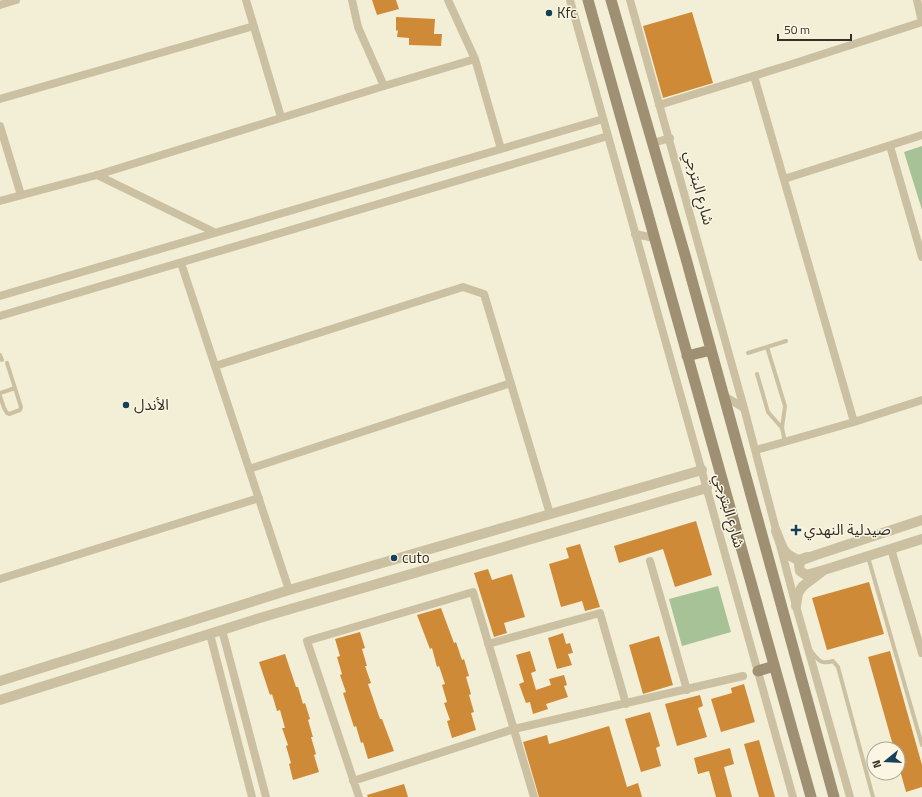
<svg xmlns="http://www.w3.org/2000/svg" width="922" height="797" font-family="'Titillium Web','Noto Sans Arabic',sans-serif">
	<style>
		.green { fill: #a6c296 }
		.building { fill: #cf8a38 }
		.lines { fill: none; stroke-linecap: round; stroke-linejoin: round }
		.service { stroke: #cbc1a2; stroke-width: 4 }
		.minor { stroke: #cbc1a2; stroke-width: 8 }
		.tertiary { stroke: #cbc1a2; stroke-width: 10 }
		.secondary { stroke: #9f9073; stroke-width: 11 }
		.poi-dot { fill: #184159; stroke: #faf6e3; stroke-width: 1.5 }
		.labels { text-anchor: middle; stroke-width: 3; stroke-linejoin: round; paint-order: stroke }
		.poi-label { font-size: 15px; fill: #352f25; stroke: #faf6e3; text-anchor: start }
		.street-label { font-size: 15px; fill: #352f25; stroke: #faf6e3 }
	</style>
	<rect width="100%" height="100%" fill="#f3eed6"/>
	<path class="green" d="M922,146V210L904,152Z
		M718,586L731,632L682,646L669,599Z"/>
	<path class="building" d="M372,0H396L399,9L377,15Z
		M692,12L713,83L663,98L643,26Z
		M396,17L435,19L434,34H442L441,46L409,45V38L397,37L398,30L396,31Z
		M696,521L712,575L675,587L663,549L619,563L614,546Z
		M580,544L600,607L585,611L582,601L561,607L549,564L569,558L566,548Z
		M488,569L492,580L512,574L525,617L504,623L507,633L494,637L474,573Z
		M869,582L884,634L827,650L812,598Z
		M441,608L454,643L456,642L462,660L464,659L469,676L466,677L471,694L469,695L474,712L471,713L476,730L452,738L447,721L450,720L444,703L447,702L442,685L445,684L439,666L437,667L432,648L430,649L417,615Z
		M360,632L365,648L362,649L367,666H365L371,683L368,684L380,719H382L394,751L368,759L363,742L361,743L356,726L354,727L343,693L346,692L340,675L342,674L337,657L340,656L335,639Z
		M563,633L566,644L570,643L573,653L568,654L572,665L557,669L548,638Z
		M659,636L673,685L643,694L629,645Z
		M530,651L536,671L531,673L536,690L551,685L549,679L564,675L567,685L564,686L568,697L546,704L548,709L533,714L530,702L526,703L519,684L524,682L516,655Z
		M890,651L922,765V787L906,792L898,763V749H894L868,657Z
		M285,654L296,687H298L303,704L305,703L310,719L308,720L313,737H311L316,754L314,755L319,772L293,780L289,764L291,763L286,746L288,745L282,728H285L280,710L277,711L272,694L270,695L259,662Z
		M744,684L755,722L721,732L711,699L732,693L731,688Z
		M700,695L703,706L698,708L707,737L677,746L665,704Z
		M650,712L660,746L656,748L661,766L641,772L625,719Z
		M609,726L627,787L638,783L642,797H539L523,742L547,735L549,744Z
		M759,740L775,797H759L744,744Z
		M730,748L734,764L724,767L732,797H716L709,771L698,774L694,758Z
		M404,784L408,797H368L367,795Z"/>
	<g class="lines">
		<path class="service" d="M767,347L786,341
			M748,353L767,347L785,406L782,428L785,442
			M0,355L2,360
			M757,374L768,412L782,428
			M0,393L15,388
			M0,396L4,408L7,413L9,414L20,410L21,407L7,363
			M868,557L922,745
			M811,651C818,660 821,665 833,661L838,667L873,797"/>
		<path class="minor" d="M246,0L281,117
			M352,0L358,27L384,86
			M448,0L475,59L501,149
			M570,0L793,797
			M630,0L744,408L796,606L850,797
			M917,0L922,22
			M0,5L16,0
			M754,76L854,422
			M0,99L254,26
			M659,105L789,65L922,22
			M0,126L21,195
			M653,143L670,138
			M890,146L922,257
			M97,175L214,232
			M784,179L922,135
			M0,201L97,175L384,86L475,59
			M635,234L654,238
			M181,263L289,590
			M0,296L603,119
			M0,316L608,136
			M215,366L463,287L484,294L550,514
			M724,396L744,408
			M756,450L854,422L922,400
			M249,469L511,383
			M891,549L922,653
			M650,561L687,690
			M0,579L259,498
			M222,630L266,797
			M210,634L252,797
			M488,644L600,613L626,704
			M353,781L514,729L743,676
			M359,797L307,641L473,592L534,797"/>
		<path class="tertiary" d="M776,531C782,546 782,554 799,560L807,557
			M824,570L806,575L800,571L799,565L802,560L816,555L922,520
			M796,606L798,593L803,586L824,570L922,539
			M0,681L289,590L702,470
			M0,700L263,617L707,488"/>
		<path class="secondary" d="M588,0L811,797
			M611,0L685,255L834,797
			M687,356L711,350
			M758,671L774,666"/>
	</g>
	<g class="poi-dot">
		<circle cx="549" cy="13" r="4"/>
		<circle cx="126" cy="405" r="4"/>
		<path d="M794 524h4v4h4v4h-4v4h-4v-4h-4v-4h4z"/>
		<circle cx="394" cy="558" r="4"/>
	</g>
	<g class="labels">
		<g class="poi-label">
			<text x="557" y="18">Kfc</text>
			<text x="134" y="410">الأندل</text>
			<text x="804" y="535">صيدلية النهدي</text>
			<text x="402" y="563">cuto</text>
		</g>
		<g class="street-label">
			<text transform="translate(699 188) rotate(75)" y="5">شارع البترجي</text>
			<text transform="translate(729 511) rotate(74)" y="5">شارع البترجي</text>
		</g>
	</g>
	<g transform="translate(886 761) rotate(252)"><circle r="19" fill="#faf6e3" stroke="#aba697"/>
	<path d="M0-3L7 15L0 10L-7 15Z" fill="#184159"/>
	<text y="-6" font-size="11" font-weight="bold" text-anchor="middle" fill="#352f25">N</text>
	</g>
	<path d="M778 34v6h73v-6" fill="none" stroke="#352f25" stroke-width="2"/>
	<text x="784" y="34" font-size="12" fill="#352f25" stroke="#faf6e3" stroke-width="3" paint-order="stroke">50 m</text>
</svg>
